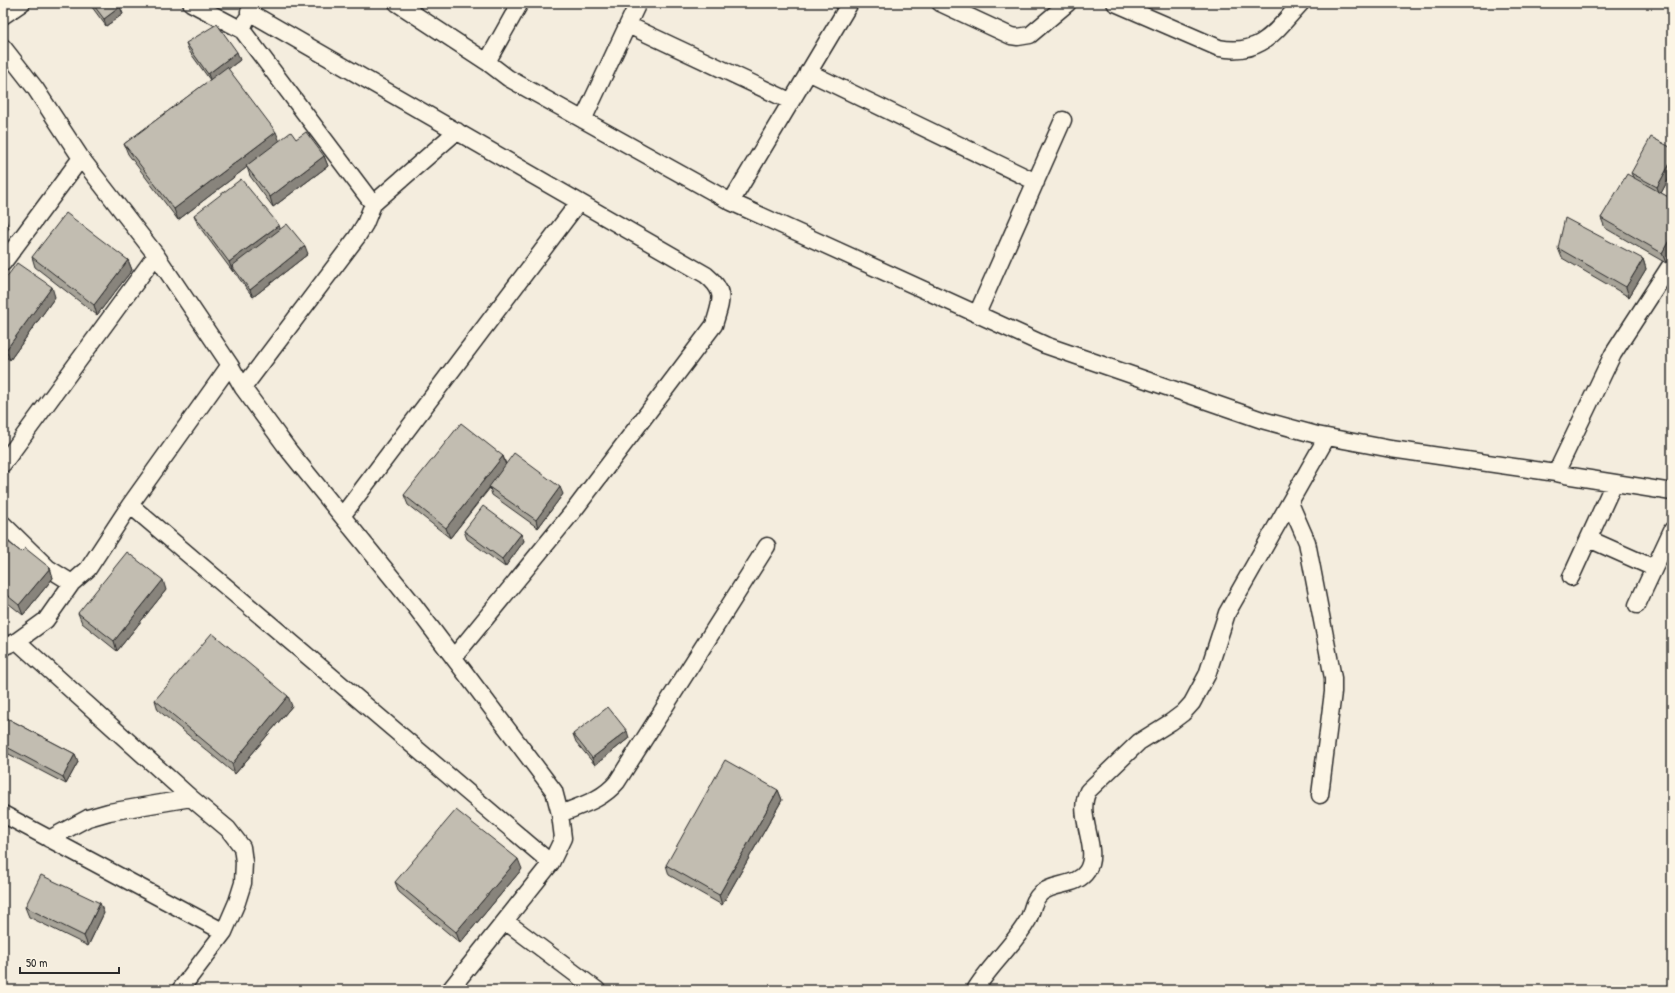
<svg xmlns="http://www.w3.org/2000/svg" width="1675" height="993" font-family="'Patrick Hand',sans-serif">
	<style>
		.lines { fill: none; stroke-linecap: round; stroke-linejoin: round }
		.minor-casing { stroke: #2b2b2b; stroke-width: 19 }
		.minor { stroke: #fcf5e5; stroke-width: 16 }
		.wall { fill: #a7a398; stroke: #2b2b2b }
		.shaded-wall { fill: #88847c; stroke: #2b2b2b }
		.building { fill: #c2bdb1; stroke: #2b2b2b }
	</style>
	<rect width="100%" height="100%" fill="#f4edde"/>
	<filter id="ink" filterUnits="userSpaceOnUse"><feTurbulence type="fractalNoise" baseFrequency=".025" numOctaves="2"/><feDisplacementMap in="SourceGraphic" scale="8" xChannelSelector="R" yChannelSelector="G"/><feConvolveMatrix kernelMatrix="1 2 1 2 8 2 1 2 1" color-interpolation-filters="sRGB"/></filter>
	<g filter="url(#ink)">
		<g class="lines">
			<g class="minor-casing">
				<path id="minor" d="M191,3L242,30L246,20
					M397,3L487,62L508,78L731,202L1045,345L1262,420L1317,435L1391,449L1556,473L1565,475L1672,492
					M940,3L1011,36L1018,37L1030,35L1068,3
					M1115,3L1219,48C1262,56 1275,31 1301,3
					M249,12L706,275C727,292 721,301 714,325L575,509L454,657
					M3,16L22,3
					M628,25L790,101
					M242,30L373,204
					M3,47L35,88L81,158L156,255L230,365L243,388L290,452L414,605L554,791L560,814L563,838L551,863L450,990
					M487,62L520,3
					M808,72L1036,182
					M583,120L638,3
					M731,202L850,3
					M3,263L81,158
					M977,314L1063,120
					M243,388L357,237L365,224L373,204L457,131
					M3,464L156,255
					M1556,473L1613,354L1672,263
					M1290,503L1307,542L1333,678V692L1320,795
					M130,505L551,863
					M342,516L579,202
					M3,524L48,568L72,583L88,569L130,505L230,365
					M1589,539L1654,568
					M1571,577L1614,483
					M1637,605L1672,530
					M17,641L191,798L228,829L242,847L244,862L243,883L237,902L224,932L180,990
					M3,647L17,641L46,620L72,583
					M3,814L224,932
					M560,814C582,805 602,800 617,782L767,546
					M49,839L88,818L109,812L191,798
					M505,921L597,990
					M975,990C990,965 1014,945 1028,920C1033,910 1032,901 1041,893C1054,882 1077,887 1087,871C1101,849 1075,816 1088,791L1139,742L1171,722L1183,713L1192,703L1207,675L1227,613L1327,437"/>
			</g>
			<use href="#minor" class="minor"/>
		</g>
		<path class="wall" d="M89,3H118L120,7L123,14L106,26Z
			M186,43L240,60L228,69L279,141L296,139L324,156L328,166L273,207L250,176L247,167L178,220L128,154L124,144L210,80L189,51Z
			M1672,148V173L1661,193L1672,199V252L1666,263L1605,228L1601,218L1633,177L1631,173Z
			M194,215L280,229L308,254L253,297L235,273L234,271L233,272L198,225Z
			M1558,248L1643,259L1646,269L1629,297L1562,258Z
			M32,257L128,260L132,270L97,315L35,267Z
			M3,282L55,297L10,360L3,355Z
			M503,456L506,464L563,494L538,528L492,495L490,488L450,538L408,505L404,495Z
			M464,531L521,534L524,541L505,567L467,539Z
			M3,538L21,552L50,568L53,578L23,615L3,599Z
			M166,590L117,651L82,623L78,613Z
			M155,700L292,706L235,774L158,710Z
			M3,716L75,754L78,762L66,784L3,751Z
			M573,734L629,738L595,765L576,742Z
			M778,790L782,800L722,905L669,875L666,865Z
			M522,869L460,943L399,892L395,882Z
			M25,907L104,913L88,946L29,917Z"/>
		<path class="shaded-wall" d="M120,7L123,14L106,26L104,19Z
			M237,52L240,60L211,82L208,74Z
			M276,132L280,142L178,220L174,209Z
			M324,156L328,166L273,207L270,197Z
			M1672,160V173L1660,195L1657,187Z
			M5,218L9,228L3,236V221Z
			M279,225L282,235L232,266L234,271L233,272L229,262Z
			M1672,235V252L1666,263L1662,253Z
			M305,246L308,254L253,297L250,290Z
			M1643,259L1646,269L1629,297L1626,287Z
			M128,260L132,270L97,315L94,305Z
			M52,287L55,297L10,360L6,350Z
			M503,456L506,466L450,538L446,528Z
			M560,487L563,494L538,528L536,520Z
			M521,534L524,541L505,567L502,559Z
			M50,568L53,578L23,615L19,605Z
			M163,580L166,590L117,651L114,641Z
			M288,696L292,706L235,774L232,764Z
			M627,731L629,738L595,765L592,758Z
			M75,754L78,762L66,784L63,777Z
			M778,790L782,800L722,905L719,895Z
			M518,859L522,869L460,943L456,932Z
			M100,903L104,913L88,946L84,936Z"/>
		<path class="building" d="M92,3H118L120,7L104,19Z
			M217,24L237,52L208,74L186,43Z
			M227,67L276,132L174,209L124,144Z
			M291,132L296,139L306,132L324,156L270,197L246,166Z
			M1651,137L1672,148V160L1657,187L1631,173Z
			M1627,174L1672,199V235L1662,253L1601,218Z
			M241,179L279,225L229,262L194,215Z
			M66,213L128,260L94,305L32,257Z
			M1565,218L1643,259L1626,287L1558,248Z
			M287,224L305,246L250,290L232,266Z
			M17,263L52,287L6,350L3,348V282Z
			M461,423L503,456L446,528L404,495Z
			M514,453L560,487L536,520L489,487Z
			M483,506L521,534L502,559L464,531Z
			M3,538L21,552L25,548L50,568L19,605L3,592Z
			M127,552L163,580L114,641L78,613Z
			M212,633L288,696L232,764L155,700Z
			M608,707L627,731L592,758L573,734Z
			M3,716L75,754L63,777L3,745Z
			M725,760L778,790L719,895L666,865Z
			M456,810L518,859L456,932L395,882Z
			M41,875L100,903L84,936L25,907Z"/>
	</g>
	<rect width="1675" height="993" fill="none" stroke="#fcf5e5" stroke-width="16"/>
	<rect x="8" y="8" width="1659" height="977" fill="none" stroke="#2b2b2b" stroke-width="1.5" filter="url(#ink)"/>
	<path d="M20 967v6h99v-6" fill="none" stroke="#2b2b2b" stroke-width="2"/>
	<text x="26" y="967" font-size="12" fill="#2b2b2b" stroke="#fcf5e5" stroke-width="3" paint-order="stroke">50 m</text>
</svg>
